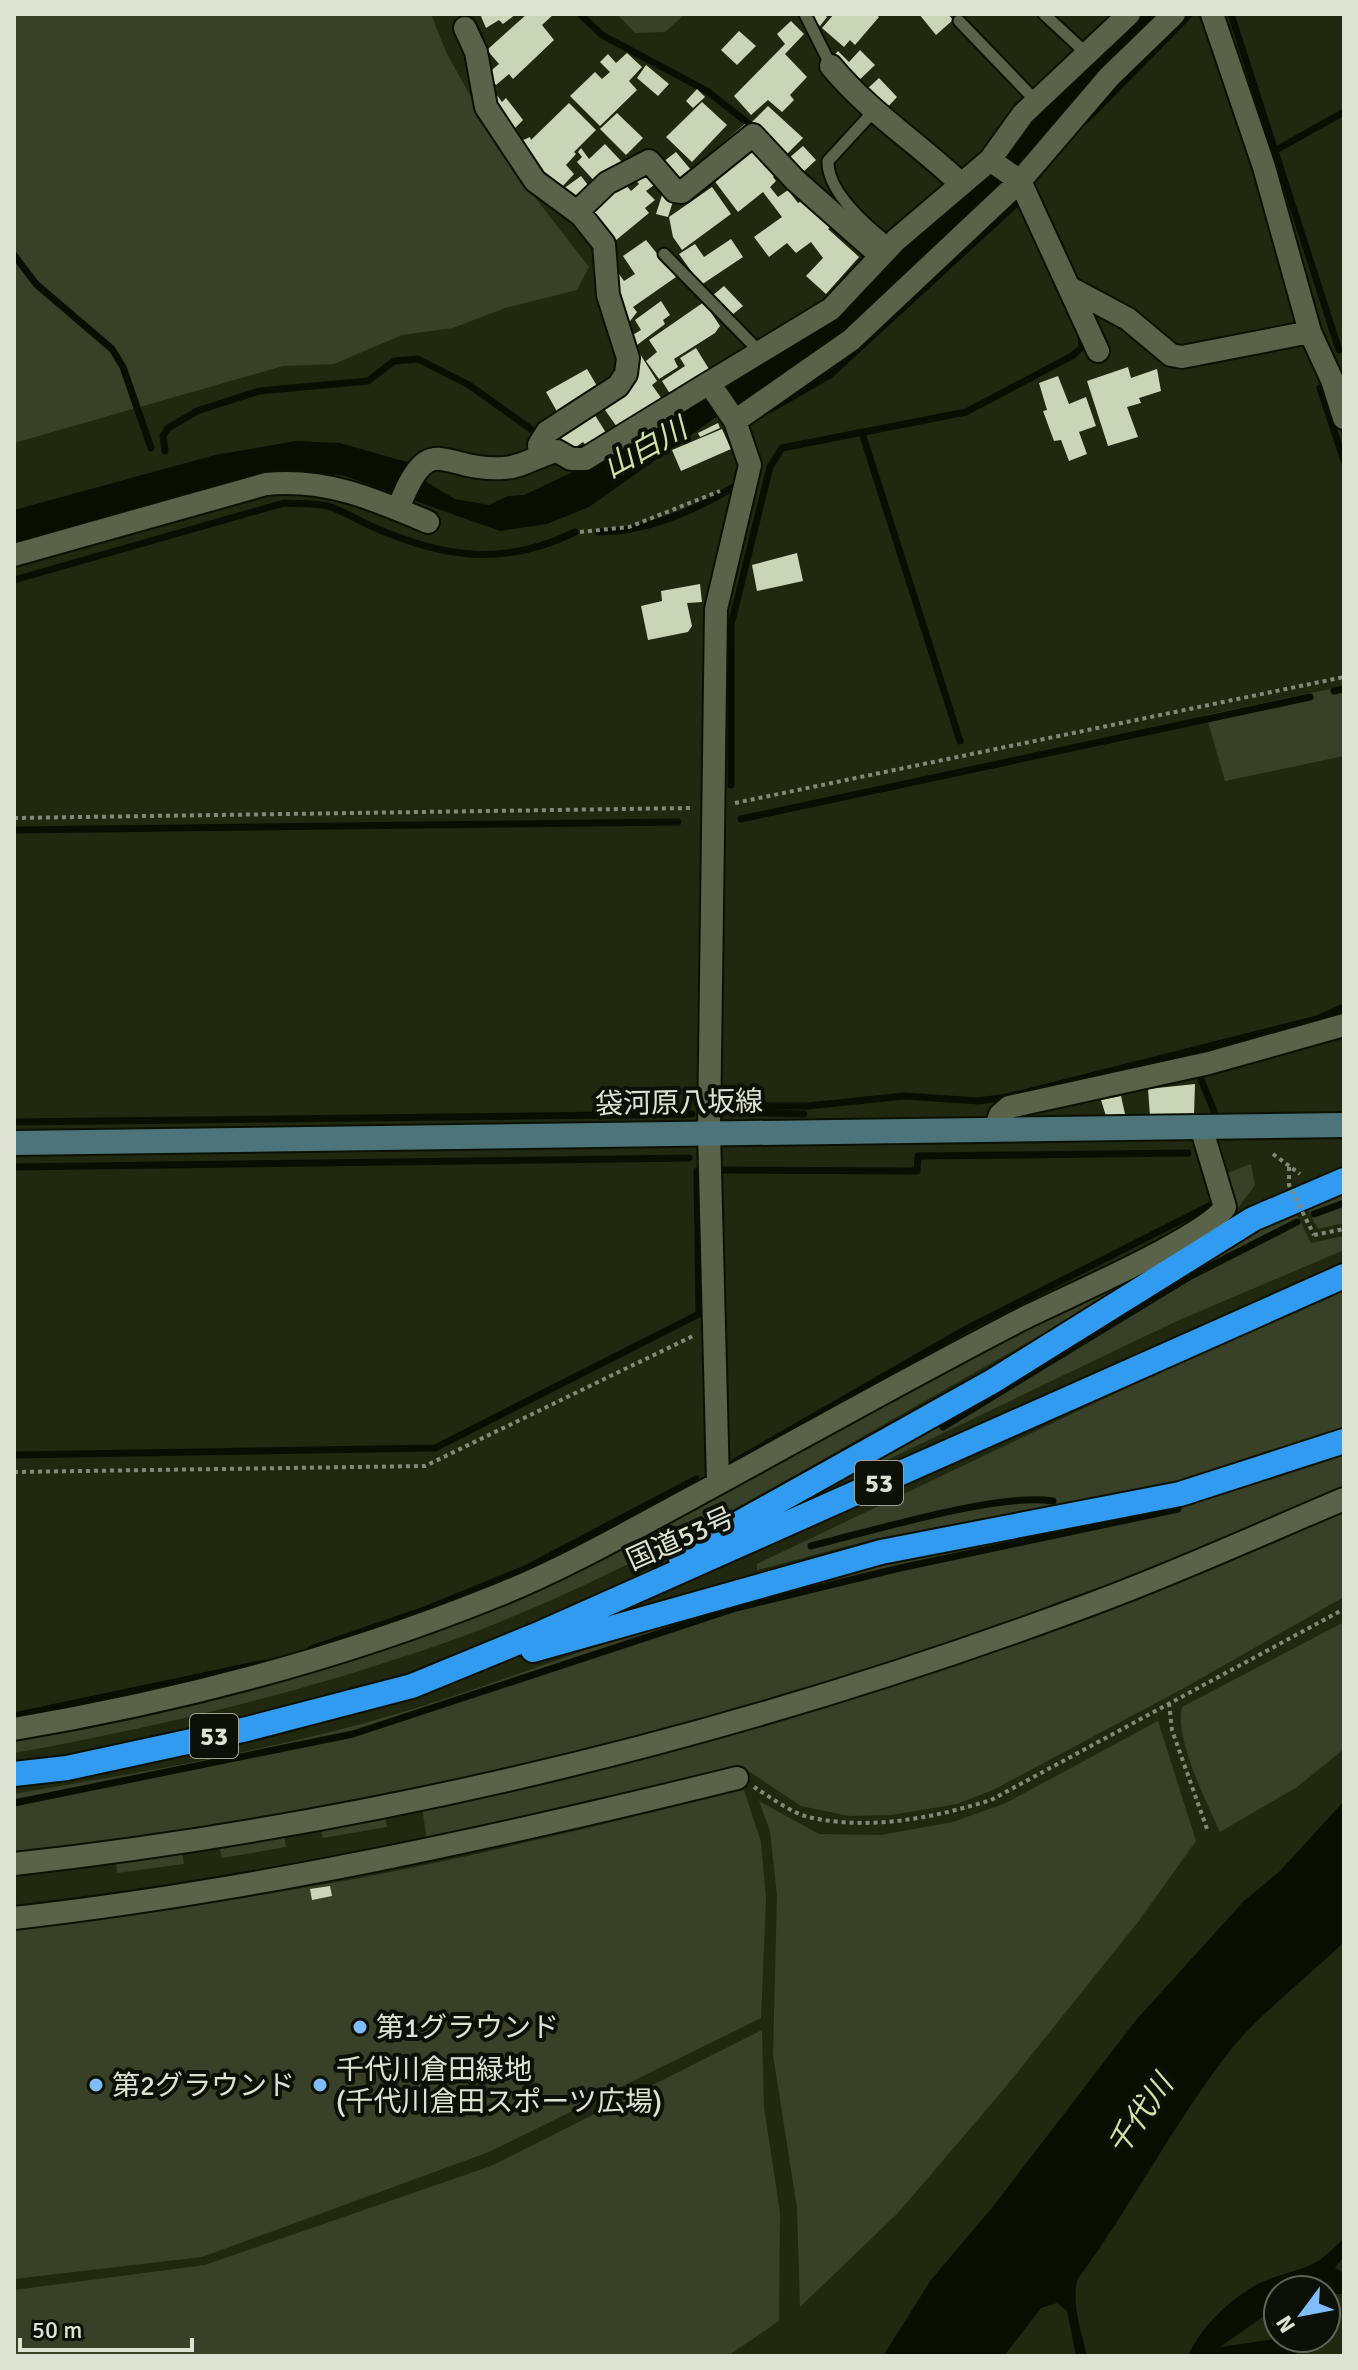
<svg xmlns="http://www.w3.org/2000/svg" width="1358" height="2370" font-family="Signika,'Noto Sans JP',sans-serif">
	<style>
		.green { fill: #384027 }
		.water { fill: #090f00 }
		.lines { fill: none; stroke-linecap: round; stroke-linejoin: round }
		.stream { stroke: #090f00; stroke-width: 7 }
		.building { fill: #cad4b7 }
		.lane-casing { stroke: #0b1100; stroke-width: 15 }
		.street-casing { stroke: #0b1100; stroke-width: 26 }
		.secondary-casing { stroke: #0b1100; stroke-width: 28 }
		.highway-casing { stroke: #0b1100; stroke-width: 28 }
		.path { stroke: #838976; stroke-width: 4; stroke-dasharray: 4 4; stroke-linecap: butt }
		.lane { stroke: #5a6349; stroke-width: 11 }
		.street { stroke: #5a6349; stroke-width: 22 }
		.secondary { stroke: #4e747b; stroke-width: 24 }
		.highway { stroke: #319bf1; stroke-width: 24 }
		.path-bridge { stroke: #838976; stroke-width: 4; stroke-dasharray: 4 4; stroke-linecap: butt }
		.poi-dot { fill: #7ebdf9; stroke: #0c1006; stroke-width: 3 }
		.labels { text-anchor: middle; stroke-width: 8; stroke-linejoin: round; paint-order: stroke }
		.shield { fill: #0c1006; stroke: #9ea396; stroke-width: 2 }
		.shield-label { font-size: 26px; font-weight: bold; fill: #dde2d3 }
		.street-label { font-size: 28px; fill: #dde2d3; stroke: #0c1006 }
		.poi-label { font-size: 28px; fill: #dde2d3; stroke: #0c1006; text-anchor: start }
		.water-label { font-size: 30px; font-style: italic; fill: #cfe3a4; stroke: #0c1006 }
	</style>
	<rect width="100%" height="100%" fill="#212810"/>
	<path class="green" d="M14,14H431L446,52L506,160L589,267L577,290L505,308L453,328L402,335L334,364L283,366L14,443Z
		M617,14H685L665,32L635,33Z
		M1344,686V756L1225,781L1206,715Z
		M1251,1164L1255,1185L1238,1208L1225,1174Z
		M1344,1192V1223L1318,1229L1306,1207Z
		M1295,1210L1311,1243L1344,1236V1250L1177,1321L868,1469L848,1474L1249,1234Z
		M1132,1276C1130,1285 1013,1351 993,1362C809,1466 623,1583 421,1651C288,1696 152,1728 14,1753V1738L243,1691L406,1639Z
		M1344,1290V1430L1180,1481L875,1539L757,1570V1564L1189,1358Z
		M1344,1455V1490C1070,1605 791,1705 501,1771C340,1808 177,1832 14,1855V1794C125,1775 237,1756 346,1728C489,1691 624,1630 766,1592C958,1541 1157,1521 1344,1455Z
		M1344,1511V1597L1184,1688L993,1790L957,1804L891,1815L849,1816L801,1806L739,1765L614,1799L427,1840L422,1808L1182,1580Z
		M1344,1622V1749L1297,1787L1220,1832C1207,1803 1174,1738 1182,1707Z
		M1158,1721L1196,1841L1138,1922L1004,2089L898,2213L800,2307L797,2208L773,2055L777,1895L770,1831L759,1801L819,1834L881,1835L953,1822L1006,1803Z
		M744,1790L761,1842L766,1899L761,2018L489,2152L202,2257L14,2279V1930C166,1911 318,1889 467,1856C560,1835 652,1812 744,1790Z
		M385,1816L387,1827L323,1838L320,1827Z
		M284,1834L286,1847L222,1858L219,1845Z
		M182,1853L184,1864L117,1873L116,1862Z
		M762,2030L764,2107L780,2213L779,2321L728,2356H14V2290L205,2265L491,2166Z"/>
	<path class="water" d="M1136,14H1162L1006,183L847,330L771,385L719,415L589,507L547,524L500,531L342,475L279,471L14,544V510L215,455L296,441L340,443L407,462L420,478L455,499L489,505L508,496L524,495L594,462L883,263L1007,151L1076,73Z
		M1344,1801V1942C1309,1976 1258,2015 1229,2052C1173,2124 1132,2206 1077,2280C1072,2306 1081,2331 1087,2356H1076L1067,2311L1057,2303L1041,2308L1004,2356H883L931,2280L995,2204L1136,2020L1244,1901L1280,1871Z
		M1344,2238V2256L1335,2268L1344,2273V2294H1326V2290H1278V2306L1220,2347L1282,2338H1311L1294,2356H1188C1201,2326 1233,2296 1262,2282C1281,2273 1305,2271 1321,2259C1329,2253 1337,2245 1344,2238Z"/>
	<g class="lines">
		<path class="stream" d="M580,14L602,35L707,91L757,130
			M1231,14L1339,350
			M1087,119L1189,15
			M1276,150L1344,112
			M14,255L36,284L112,349L123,367L151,448
			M1320,388L1344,461
			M771,409L830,375L1019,201
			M863,436L960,741
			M165,451L163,436L168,428L197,411L259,391L368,381L394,361L418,359L469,385L535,432
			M598,532C645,532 695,511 735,486
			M14,580L284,503C298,504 314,503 327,506C343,510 358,521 373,527C444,558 504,567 575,532
			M1334,691L1344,689
			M731,785V625L770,467L782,448L966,412L1072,356L1082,347L1081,334
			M741,819L1310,697
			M14,830L678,822
			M1198,1072L1214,1111
			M731,1106H808L904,1096L979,1101L1007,1097L1317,1019L1344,1007
			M730,1112L804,1114
			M14,1122L692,1114
			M14,1167L689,1158
			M722,1170L917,1171L918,1156L1188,1153
			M1314,1214L1344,1203
			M943,1427L1189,1277L1297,1222
			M14,1455L435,1448L699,1314L697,1171
			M733,1463L966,1329L1209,1206
			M811,1546C869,1532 999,1492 1053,1501
			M311,1649L427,1609L525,1569L696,1479
			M14,1716L265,1663
			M14,1803L353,1734L736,1608L900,1568L1178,1509"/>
	</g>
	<path class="building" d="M480,14H516L503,24L499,20L486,28Z
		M527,14H554L542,25L554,40L513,79L509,74L496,85L487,74L499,64L487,50Z
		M807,14H823L827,17L820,26Z
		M834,14H875L879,17L855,45L850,40L844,47L822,28Z
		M919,14H948L953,20L936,35Z
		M791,21L804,34L785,54L807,77L790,95L794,100L782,112L768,100L751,115L734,96L785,44L777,34Z
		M739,31L756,46L737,65L721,50Z
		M860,50L875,65L854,85L830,60L838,51L849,62Z
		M627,53L642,67L629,81L637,90L600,126L570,96L595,72L602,79L610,72L600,62L608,54L616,63Z
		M646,65L669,84L658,96L637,78Z
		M879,78L897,97L884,111L865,91Z
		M697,89L705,97L693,108L686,101Z
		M496,94L502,102L506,98L523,120L511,132L487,101Z
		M702,102L727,125L692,162L666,137Z
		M569,103L596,130L574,152L576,154L566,165L574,174L561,188L526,160L517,143L530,137L531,140Z
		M768,106L803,138L786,155L752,122Z
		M617,113L643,138L626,155L600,129Z
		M745,124L750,130L679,189L659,165L676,152L691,170Z
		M605,144L622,162L597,184L577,162L582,157L578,152L581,148L589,159Z
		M752,144L776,174L773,177L776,181L770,187L778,197L788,190L798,203L807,197L831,227L828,229L859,257L826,294L806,276L823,258L811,242L796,253L787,243L769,257L754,237L782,217L763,192L738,212L710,175Z
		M803,146L816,160L802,173L789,158Z
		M641,169L654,185L646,191L655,200L645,208L649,213L615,241L591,211L625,184L631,191L639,184L633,176Z
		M581,176L591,189L574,203L563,189Z
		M712,187L731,214L682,250L673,237L669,217Z
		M663,192L675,195L668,217L656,214Z
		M731,239L743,257L701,285L679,254L695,244L704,257Z
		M646,240L676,277L633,307L637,312L627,325L614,278L619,274L624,281L635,274L623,256Z
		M724,286L743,306L732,315L712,296Z
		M661,301L670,315L663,320L665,324L637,345L631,336L641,330L635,320Z
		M704,302L720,326L715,333L674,359L678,367L659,379L646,361L657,352L649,340Z
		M696,348L709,369L672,397L662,381L685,366L680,358Z
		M640,354L657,381L652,385L664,402L650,412L646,407L617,427L605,410L608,401L635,381Z
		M1128,367L1131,378L1157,369L1161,391L1139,398L1141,403L1127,407L1138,437L1108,446L1087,381Z
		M587,369L600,391L559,415L546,392Z
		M1058,376L1069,404L1086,397L1096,426L1079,432L1087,454L1069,461L1061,440L1054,441L1043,411L1047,410L1039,383Z
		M593,412L608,436L589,449L583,442L570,451L558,433Z
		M718,423L720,428L700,437L698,433Z
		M722,429L731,449L681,471L672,450Z
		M797,553L803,581L757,591L752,565Z
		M700,584L702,602L687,603L692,626L688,632L648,640L641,606L662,601L661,591Z
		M1195,1084L1194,1115L1150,1116L1148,1089Z
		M1121,1096L1125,1114L1106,1116L1101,1100Z
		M330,1886L332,1896L312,1900L310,1889Z"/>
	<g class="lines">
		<g class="lane-casing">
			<path id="lane" d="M805,14L831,66
				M1044,14L1087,54
				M959,21L1036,101
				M873,112L828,161C827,192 868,227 891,245
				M664,254L760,352"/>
		</g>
		<g class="street-casing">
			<path id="street" d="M1212,14L1264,167L1310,332L1332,380L1344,418
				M465,28L476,52L486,107L535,181L581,215L604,244L608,295L628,358L626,374L618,386L547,432L539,445L540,457
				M831,66C869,112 918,143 961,184
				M990,160L1020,181L1098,351
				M577,212L607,183L649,161L675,191L682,192L753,135L795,180L881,256
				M1072,289L1128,319L1171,355L1182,357L1310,332
				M735,421L851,340L1020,181L1109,77L1174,14
				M398,509C430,426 441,472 504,468C523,467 538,455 557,451L571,459H585L709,383
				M14,555L266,484C326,478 374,499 428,522
				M995,1130L1000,1115L1009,1107L1209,1063L1344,1025
				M718,1483L709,1131L716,609L750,465L735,421L709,383L831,309L896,240L990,160L1023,114L1129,14
				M14,1729C179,1701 340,1659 496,1596C564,1569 628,1532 693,1497C802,1438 911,1376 1022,1319C1061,1299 1207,1237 1225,1207L1201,1127
				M14,1864C382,1823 747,1733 1094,1603C1178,1572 1261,1534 1344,1499
				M14,1918C259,1890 498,1837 737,1778"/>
		</g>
		<g class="secondary-casing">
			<path id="secondary" d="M14,1143L1344,1125"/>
		</g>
		<g class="highway-casing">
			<path id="highway" d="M680,1556L993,1381L1253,1219L1344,1180
				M533,1650L881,1552L1180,1494L1344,1441
				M14,1774L67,1768L247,1729L412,1686L541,1633L1344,1276"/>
		</g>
		<path class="path" d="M580,532L629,527L720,491
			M735,803L1344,677
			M14,818L691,808
			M1273,1154L1300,1174
			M1314,1235L1344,1229
			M14,1472L425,1466L693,1336
			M1169,1703L1172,1730L1207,1829
			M754,1787C770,1797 790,1812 808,1817C869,1831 933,1818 991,1800L1344,1609"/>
		<use href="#lane" class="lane"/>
		<use href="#street" class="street"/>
		<use href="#secondary" class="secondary"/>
		<use href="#highway" class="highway"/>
		<path class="path-bridge" d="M1289,1167V1185L1314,1235"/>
	</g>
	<g class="poi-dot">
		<circle cx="360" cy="2027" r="8"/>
		<circle cx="96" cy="2085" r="8"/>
		<circle cx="320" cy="2085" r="8"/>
	</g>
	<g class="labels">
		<g class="shield">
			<rect x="855" y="1461" width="48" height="44" rx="6"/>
			<rect x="190" y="1714" width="48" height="44" rx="6"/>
		</g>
		<g class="shield-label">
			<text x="879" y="1492">53</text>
			<text x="214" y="1745">53</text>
		</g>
		<g class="street-label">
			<text transform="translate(679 1102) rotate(-1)" y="10">袋河原八坂線</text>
			<text transform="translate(680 1538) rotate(-24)" y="10">国道53号</text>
		</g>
		<g class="poi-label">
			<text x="376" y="2037">第1グラウンド</text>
			<text x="336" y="2079">千代川倉田緑地<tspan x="336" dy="32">(千代川倉田スポーツ広場)</tspan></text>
			<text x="112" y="2095">第2グラウンド</text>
		</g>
		<g class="water-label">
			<text transform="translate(645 448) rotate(-29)" y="10">山白川</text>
			<text transform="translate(1140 2115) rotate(-55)" y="10">千代川</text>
		</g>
	</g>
	<rect width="1358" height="2370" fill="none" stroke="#dde2d3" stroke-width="32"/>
	<g transform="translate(1302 2314) rotate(238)"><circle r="38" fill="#0c1006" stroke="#606458" stroke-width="2"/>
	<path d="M0-6L14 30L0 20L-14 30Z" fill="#7ebdf9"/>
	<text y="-12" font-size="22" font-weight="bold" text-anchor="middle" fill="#dde2d3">N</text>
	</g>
	<path d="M20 2338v12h172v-12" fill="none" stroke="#dde2d3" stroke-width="4"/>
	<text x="32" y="2338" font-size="24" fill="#dde2d3" stroke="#0c1006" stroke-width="6" paint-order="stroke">50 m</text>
</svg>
